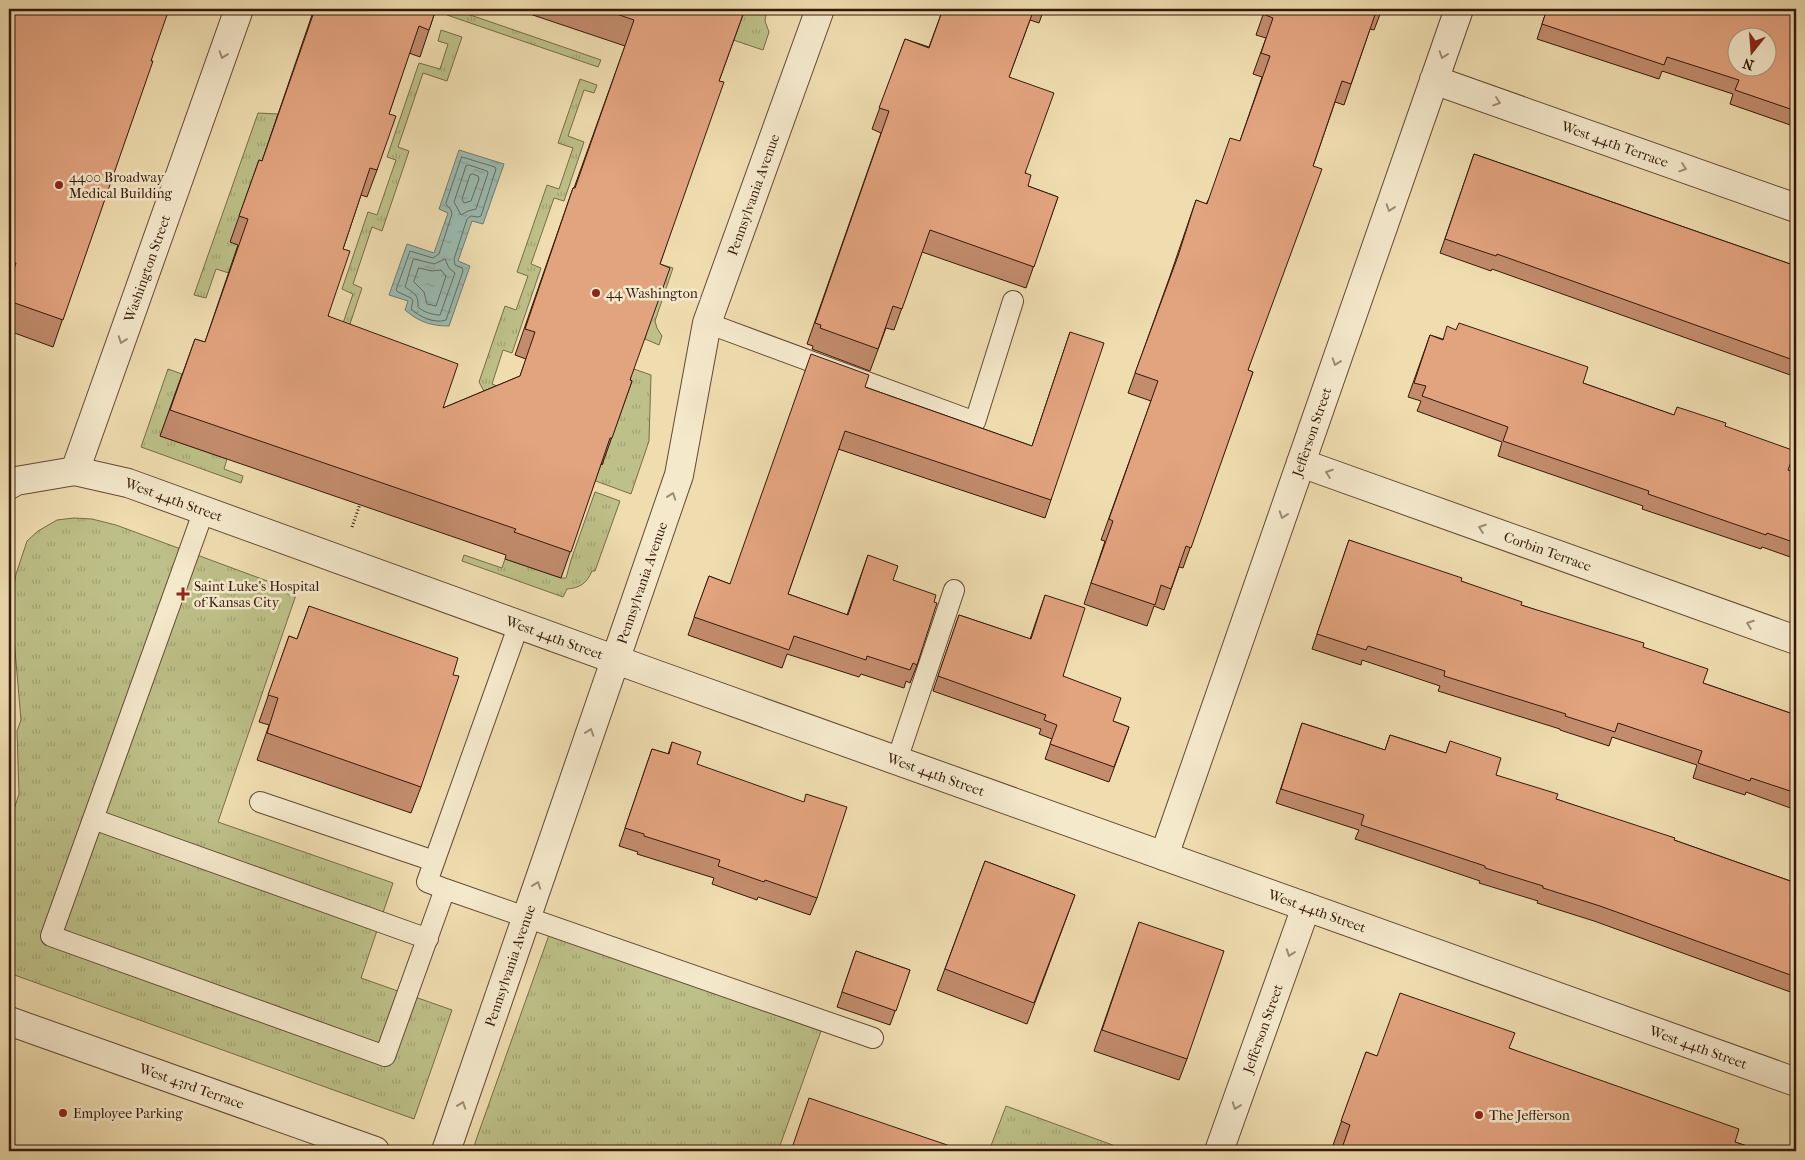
<svg xmlns="http://www.w3.org/2000/svg" width="1805" height="1160" font-family="'IM FELL French Canon',serif">
	<style>
		.grass { fill: url(#grass-tufts); stroke: #796c48 }
		.water { fill: url(#water-ripples); stroke: #727a6e }
		.lines { fill: none; stroke-linecap: round; stroke-linejoin: round }
		.shore { stroke: #686a5d; stroke-width: 1 }
		.lane-casing { stroke: #644933; stroke-width: 22 }
		.street-casing { stroke: #644933; stroke-width: 30 }
		.path { stroke: #351809; stroke-width: 3; stroke-dasharray: 1 2.5; stroke-linecap: butt }
		.lane { stroke: #f5e9cc; stroke-width: 20 }
		.street { stroke: #f5e9cc; stroke-width: 28 }
		.wall { fill: #c28c6d; stroke: #351809 }
		.building { fill: #e2a37f; stroke: #351809; fill-rule: evenodd }
		.oneway { stroke: #9f8b74 }
		.poi-dot { fill: #8f2418; stroke: #f5e9cc; stroke-width: 2 }
		.labels { text-anchor: middle; stroke-width: 5; stroke-linejoin: round; paint-order: stroke }
		.street-label { font-size: 14px; fill: #351809; stroke: #f5e9cc }
		.poi-label { font-size: 14px; fill: #351809; stroke: #f5e9cc; text-anchor: start }
	</style>
	<defs>
		<pattern id="grass-tufts" width="24" height="20" patternUnits="userSpaceOnUse" patternTransform="scale(1.25)"><rect width="24" height="20" fill="#bdc088"/><path d="M3 7l-1-3M5 7V3M7 7l1-3M15 17l-1-3M17 17v-4M19 17l1-3" fill="none" stroke="#a3a474"/></pattern>
		<pattern id="water-ripples" width="26" height="14" patternUnits="userSpaceOnUse" patternTransform="scale(1.25)"><rect width="26" height="14" fill="#9abbb1"/><path d="M2 4q2-2 4 0t4 0M15 11q2-2 4 0t4 0" fill="none" stroke="#85a097"/></pattern>
	</defs>
	<rect width="100%" height="100%" fill="#efddb0"/>
	<filter id="stains"><feTurbulence type="fractalNoise" baseFrequency=".004" numOctaves="4"/><feColorMatrix values="0 0 0 0 .2 0 0 0 0 .09 0 0 0 0 .02 0 0 0 .5 -.17"/></filter>
	<radialGradient id="worn" r=".72"><stop offset=".6" stop-color="#630" stop-opacity="0"/><stop offset="1" stop-color="#630" stop-opacity=".3"/></radialGradient>
	<path class="grass" d="M449,9H453L601,60L598,67L447,15Z
		M744,9H767L765,21L769,32L763,50L733,40Z
		M441,30L462,37L447,81L423,73L398,147L409,151L382,231L372,227L353,284L362,288L344,342L341,329L353,294L342,289L368,212L377,215L396,160L387,157L419,63L440,69L448,44L438,41Z
		M580,79L597,85L594,93L584,90L568,136L584,142L564,201L554,198L531,264L541,268L512,353L503,350L492,384L497,386L485,393L479,382L505,306L516,310L528,276L517,272L547,185L559,189L573,148L558,143Z
		M258,113L278,114C260,166 248,221 229,273L216,269L206,298L194,295Z
		M660,264L673,268L655,321L657,328L662,336L659,345L645,339Z
		M168,369L182,374L160,436L227,459L224,469L243,476L241,483L141,447Z
		M634,369L651,375L649,441L631,494L593,480L599,464H603L611,403Z
		M595,492L620,501L595,571H592C587,583 580,588 567,589L563,597L462,561L464,555L502,568L505,559L561,578H566L571,560Z
		M74,518L92,519L116,525L297,592L218,822L393,883L361,978L452,1010L414,1119L9,973V824L19,794L17,731L21,720L11,604L16,574L27,541L38,531L57,520Z
		M549,935L821,1031L778,1151H475V1143Z
		M1006,1106L1129,1151H989Z"/>
	<path class="water" d="M459,150L504,164L483,224L472,221L458,261L470,266L449,326C431,326 419,322 405,310L408,301L389,295L407,244L434,253L448,213L439,209Z"/>
	<g class="lines">
		<path class="shore" d="M462,157L495,167L496,169L481,216L478,217L471,216L467,219L454,259L455,265L462,268L463,271L446,320C435,324 420,317 411,309L413,301L411,298L398,292L396,290L410,251L433,258L439,254L452,214L451,210L446,204Z
			M469,165L487,171L488,173L476,209L468,211L461,215L454,202L466,166Z
			M473,174L478,176L479,179L471,201L464,203L462,199L470,175Z
			M415,259L434,264L445,259L449,268L455,273L440,315C433,315 423,312 418,307C419,295 414,293 405,287L413,260Z
			M419,268L432,271L441,270L446,276L436,306L427,304L424,292L414,282Z"/>
		<g class="lane-casing">
			<path id="lane" d="M707,323L975,422L1013,301
				M204,510L51,936L385,1056L445,889L873,1038
				M897,760L954,590
				M260,802L434,861
				M93,819L428,939
				M445,889L427,882L519,624"/>
		</g>
		<g class="street-casing">
			<g id="street">
				<path id="s1" d="M1434,80L1796,208"/>
				<path id="s2" d="M1301,463L1796,640"/>
				<path id="s3" d="M75,471L239,9"/>
				<path id="s4" d="M9,485L16,481L75,471L128,483L655,674L1796,1082"/>
				<path id="s5" d="M1164,856L1459,9"/>
				<path id="s6" d="M9,1021L375,1151"/>
				<path id="s7" d="M446,1151L679,475L707,323L820,9"/>
				<path id="s8" d="M1219,1151L1306,907"/>
			</g>
		</g>
		<path class="path" d="M352,527L360,504"/>
		<use href="#lane" class="lane"/>
		<use href="#street" class="street"/>
	</g>
	<path class="wall" d="M9,9L151,61L53,347L9,331Z
		M314,9H436L420,57L409,53L389,114L377,170L367,197L361,195L343,249L328,316L443,408L520,376L526,359L515,355L564,214L573,188H574L625,46L515,9H745L719,81L660,264L630,380L632,381L602,465L601,464L561,578L505,559L506,555L160,436L195,339L205,342L238,245L230,242L259,160L262,161Z
		M943,9H1044L1039,23L1030,20L1009,77L1028,186L1058,197L1026,288L922,252L894,330L886,328L870,371L812,349L813,346L807,344L881,133L872,129L905,39L929,47Z
		M1265,9H1382L1374,30L1370,29L1344,105L1335,102L1313,166L1248,370L1253,372L1183,568L1179,567L1164,610L1154,606L1147,626L1084,604L1105,541L1101,540L1151,401L1128,393L1170,276L1196,200L1206,204L1240,141L1262,77L1253,74L1266,38L1256,35Z
		M1547,9H1784L1796,13V127L1730,104L1733,94L1662,71L1659,79L1537,39Z
		M1474,154L1796,266V377L1492,269L1491,271L1440,253Z
		M1070,332L1051,500L1045,518L838,449L788,594L847,615L868,555L893,580L934,602L917,665L910,683L906,681L904,688L861,674L859,677L787,654L782,668L688,635L709,576L730,584L865,387L1032,446Z
		M1430,335L1583,383L1674,415L1725,426L1788,470L1796,473V559L1762,547L1761,549L1642,509L1643,506L1498,456L1502,442L1417,411L1421,401L1408,397Z
		M1349,540L1461,581L1521,605L1643,647L1703,683L1796,715V810L1746,792L1745,795L1693,778L1697,765L1612,737L1609,746L1560,730V729L1438,691L1440,686L1362,660L1361,665L1312,649Z
		M1045,595L1063,676L1113,721L1129,727L1109,782L1045,759L1052,739L1039,734L1041,729L933,691L959,615L1030,639Z
		M309,606L421,787L411,813L257,760L269,725L259,722L289,636L297,639Z
		M1302,723L1385,750L1390,735L1446,753L1450,741L1496,775L1556,799L1674,840L1796,883V994L1594,921L1537,903L1538,901L1479,883L1480,881L1355,839L1359,830L1276,803Z
		M672,742L697,764L817,898L810,915L758,897L757,900L712,884L714,878L637,854L638,852L619,846L652,749L668,754Z
		M985,861L1075,895L1027,1024L937,990Z
		M1139,922L1187,1059L1179,1080L1094,1051Z
		M856,951L910,970L890,1025L837,1007Z
		M1509,1048L1735,1142L1762,1151H1340L1332,1148L1366,1052L1377,1056Z"/>
	<path class="building" d="M9,9H169L151,61H153L63,320L9,301V285L16,263L9,261Z
		M315,9H436L429,30L419,26L389,114L396,116L377,170L370,168L343,249L350,251L328,316L458,364L443,408L520,376L535,332L525,329L573,188H575L634,20L602,9H745L719,81L724,82L660,264L670,268L630,380L632,381L612,438H610L571,552L514,532L516,529L170,410L195,339L205,342L248,219L239,216L259,160L262,161Z
		M943,9H1034L1009,77L1054,93L1025,173L1031,175L1028,186L1058,197L1034,267L930,230L902,309L893,306L878,349L820,328L821,325L815,323L889,111L879,108L905,39L929,48Z
		M1265,9H1377L1351,84L1342,81L1313,166L1322,169L1248,370L1253,372L1191,548L1186,546L1171,589L1161,585L1155,605L1091,583L1113,521L1109,519L1158,381L1135,373L1178,256L1196,200L1207,204L1230,138L1240,141L1270,56L1261,53L1273,18L1263,14Z
		M1547,9H1784L1796,13V111L1735,90L1739,80L1667,57L1664,65L1542,24ZM1738,38H1768V68H1738Z
		M1474,154L1796,266V361L1497,254L1496,256L1445,239Z
		M1459,323L1588,367L1583,383L1674,415L1677,407L1726,423L1725,426L1795,451L1788,470L1796,473V543L1767,533L1766,535L1648,494L1649,491L1503,441L1508,427L1422,396L1426,386L1414,383L1430,335L1443,340L1447,326L1456,330Z
		M1070,332L1104,343L1051,500L845,431L788,594L848,615L868,555L898,566L893,580L936,595L934,602L937,603L917,665L913,663L910,670L867,656L866,660L794,636L789,650L694,617L709,576L730,584L811,354L869,375L865,387L1032,446Z
		M1349,540L1462,578L1461,581L1522,602L1521,605L1644,643L1643,647L1708,669L1703,683L1796,715V793L1751,778L1750,781L1698,763L1702,751L1618,723L1615,732L1565,716L1566,714L1444,676L1445,671L1368,646L1366,650L1317,634Z
		M1045,595L1085,608L1063,676L1121,698L1113,721L1129,727L1114,767L1050,744L1057,725L1044,720L1046,715L938,676L959,615L1031,639Z
		M309,606L458,658L453,675L459,676L421,787L267,733L278,698L268,695L289,636L297,639Z
		M1302,723L1385,750L1390,735L1446,753L1450,741L1501,758L1496,775L1558,794L1556,799L1675,838L1674,840L1796,883V977L1600,906L1543,888V886L1485,868V866L1361,825L1364,815L1281,789Z
		M672,742L701,752L697,764L804,802L806,794L847,807L817,898L765,880L764,882L718,866L720,860L644,836V834L625,828L652,749L669,754Z
		M985,861L1075,895L1034,1003L945,969Z
		M1139,922L1224,951L1187,1059L1102,1030Z
		M856,951L910,970L896,1011L842,992Z
		M1400,993L1515,1033L1509,1048L1739,1129L1735,1142L1762,1151H1341L1350,1125L1341,1121L1366,1052L1377,1056Z
		M809,1098L959,1149L958,1151H791Z"/>
	<defs><path id="oneway-chevron" d="M-2-3.5L2.5 0L-2 3.5" fill="none" stroke-width="1.6" stroke-linecap="round" stroke-linejoin="round" transform="scale(1.25)"/></defs>
	<g class="oneway">
		<use href="#oneway-chevron" transform="translate(223 55) rotate(109)"/>
		<use href="#oneway-chevron" transform="translate(1443 55) rotate(109)"/>
		<use href="#oneway-chevron" transform="translate(1497 102) rotate(19)"/>
		<use href="#oneway-chevron" transform="translate(1683 168) rotate(19)"/>
		<use href="#oneway-chevron" transform="translate(1390 208) rotate(109)"/>
		<use href="#oneway-chevron" transform="translate(122 340) rotate(110)"/>
		<use href="#oneway-chevron" transform="translate(1336 362) rotate(109)"/>
		<use href="#oneway-chevron" transform="translate(1329 473) rotate(-160)"/>
		<use href="#oneway-chevron" transform="translate(672 496) rotate(-71)"/>
		<use href="#oneway-chevron" transform="translate(1283 515) rotate(109)"/>
		<use href="#oneway-chevron" transform="translate(1482 528) rotate(-160)"/>
		<use href="#oneway-chevron" transform="translate(1750 624) rotate(-160)"/>
		<use href="#oneway-chevron" transform="translate(590 732) rotate(-71)"/>
		<use href="#oneway-chevron" transform="translate(537 885) rotate(-71)"/>
		<use href="#oneway-chevron" transform="translate(1290 953) rotate(110)"/>
		<use href="#oneway-chevron" transform="translate(462 1105) rotate(-71)"/>
		<use href="#oneway-chevron" transform="translate(1236 1106) rotate(110)"/>
	</g>
	<g class="poi-dot">
		<circle cx="59" cy="185" r="5"/>
		<circle cx="596" cy="293" r="5"/>
		<path d="M180.5 586.5h5v5h5v5h-5v5h-5v-5h-5v-5h5z"/>
		<circle cx="63" cy="1113" r="5"/>
		<circle cx="1479" cy="1115" r="5"/>
	</g>
	<g class="labels">
		<g class="street-label">
			<text dy="5" stroke="none"><textPath href="#s1" startOffset="192">West 44th Terrace</textPath></text>
			<text dy="5" stroke="none"><textPath href="#s7" startOffset="1006">Pennsylvania Avenue</textPath></text>
			<text dy="5" stroke="none"><textPath href="#s3" startOffset="215">Washington Street</textPath></text>
			<text dy="5" stroke="none"><textPath href="#s5" startOffset="449">Jefferson Street</textPath></text>
			<text dy="5" stroke="none"><textPath href="#s4" startOffset="171">West 44th Street</textPath></text>
			<text dy="5" stroke="none"><textPath href="#s2" startOffset="262">Corbin Terrace</textPath></text>
			<text dy="5" stroke="none"><textPath href="#s7" startOffset="601">Pennsylvania Avenue</textPath></text>
			<text dy="5" stroke="none"><textPath href="#s4" startOffset="576">West 44th Street</textPath></text>
			<text dy="5" stroke="none"><textPath href="#s4" startOffset="981">West 44th Street</textPath></text>
			<text dy="5" stroke="none"><textPath href="#s4" startOffset="1386">West 44th Street</textPath></text>
			<text dy="5" stroke="none"><textPath href="#s7" startOffset="196">Pennsylvania Avenue</textPath></text>
			<text dy="5" stroke="none"><textPath href="#s8" startOffset="130">Jefferson Street</textPath></text>
			<text dy="5" stroke="none"><textPath href="#s4" startOffset="1791">West 44th Street</textPath></text>
			<text dy="5" stroke="none"><textPath href="#s6" startOffset="194">West 43rd Terrace</textPath></text>
		</g>
		<g class="poi-label">
			<text x="69" y="182">4400 Broadway<tspan x="69" dy="16">Medical Building</tspan></text>
			<text x="606" y="298">44 Washington</text>
			<text x="194" y="591">Saint Luke's Hospital<tspan x="194" dy="16">of Kansas City</tspan></text>
			<text x="73" y="1118">Employee Parking</text>
			<text x="1489" y="1120">The Jefferson</text>
		</g>
	</g>
	<rect width="1805" height="1160" fill="none" stroke="#efddb0" stroke-width="30"/>
	<rect x="10" y="10" width="1785" height="1140" fill="none" stroke="#351809" stroke-width="2.5"/>
	<rect x="15" y="15" width="1775" height="1130" fill="none" stroke="#351809"/>
	<g transform="translate(1752 52) rotate(197)"><circle r="24" fill="#f5e9cc" stroke="#a8957e"/>
	<path d="M0-4L9 19L0 12L-9 19Z" fill="#8f2418"/>
	<text y="-8" font-size="14" font-weight="bold" text-anchor="middle" fill="#351809">N</text>
	</g>
	<rect width="100%" height="100%" filter="url(#stains)"/>
	<rect width="100%" height="100%" fill="url(#worn)"/>
</svg>
